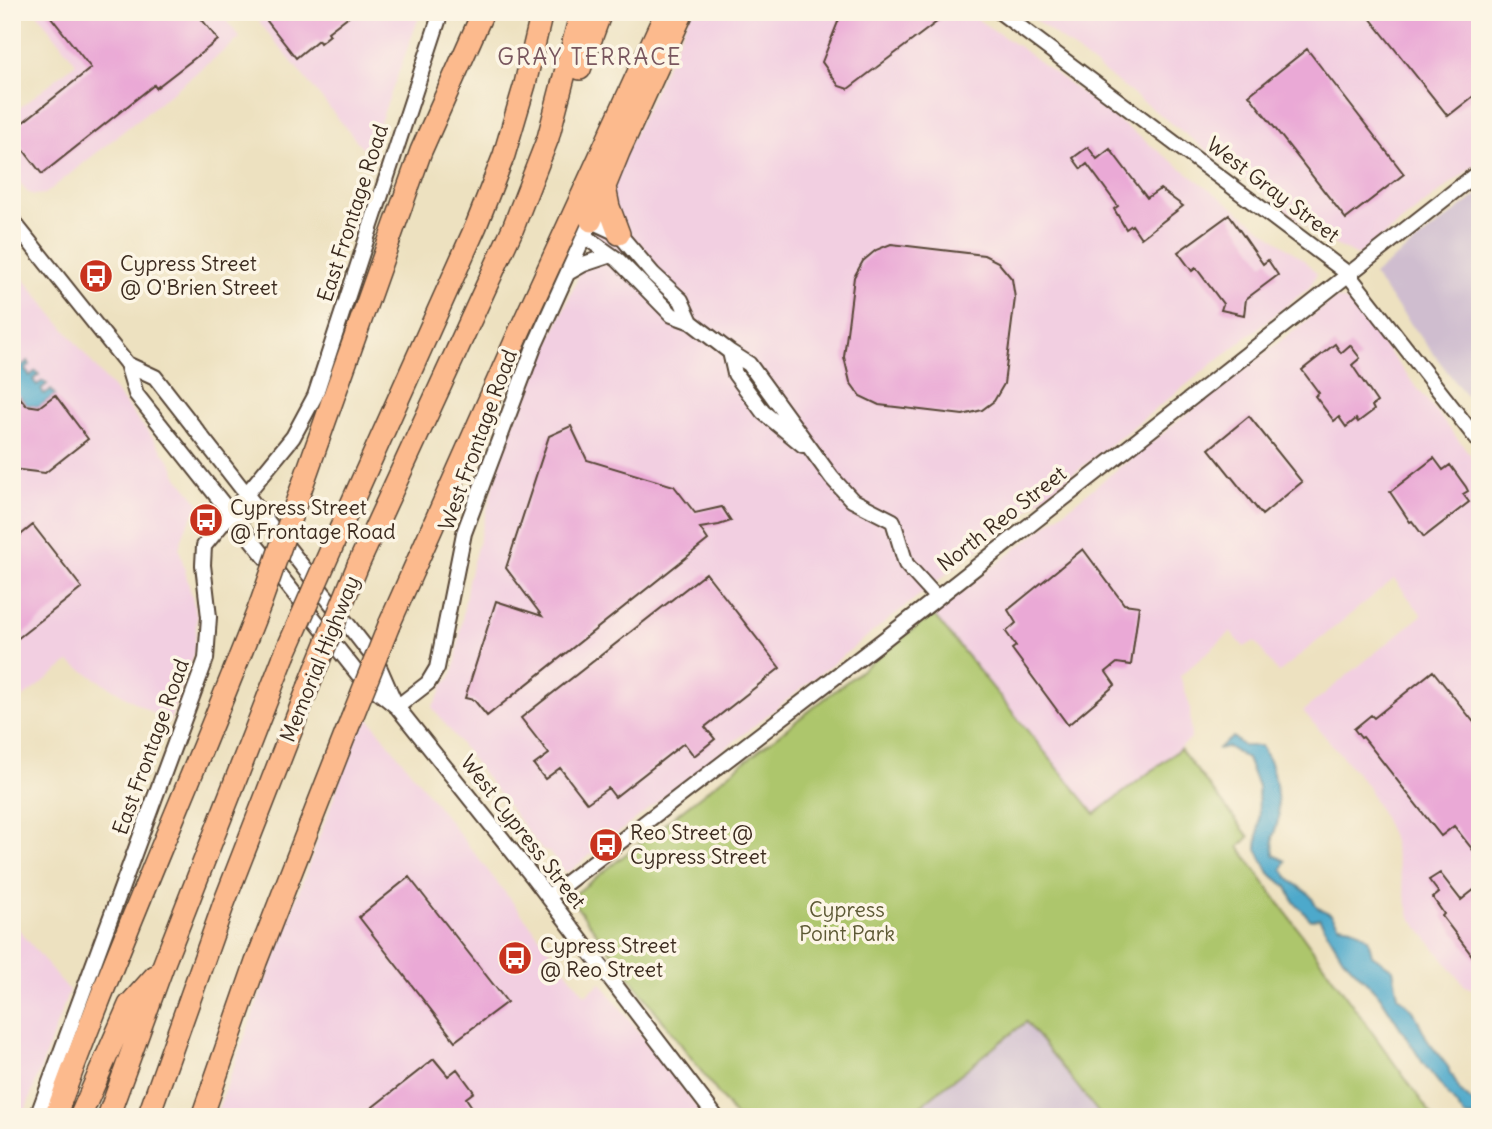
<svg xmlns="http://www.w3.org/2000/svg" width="1492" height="1129" font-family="Delius,sans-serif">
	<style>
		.built { fill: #f2cfe1 }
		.industrial { fill: #cfbdcf }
		.green { fill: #adc66c; stroke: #747845; stroke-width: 2 }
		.water { fill: #4da9cb; stroke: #446a74; stroke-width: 2 }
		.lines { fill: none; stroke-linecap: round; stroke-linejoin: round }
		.stream { stroke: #4da9cb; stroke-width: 4.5 }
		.building { fill: #eaa9d6 }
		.minor-casing { stroke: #564536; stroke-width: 18 }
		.highway-casing { stroke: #564536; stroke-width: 24 }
		.minor { stroke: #fff; stroke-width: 14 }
		.highway { stroke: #fcba8d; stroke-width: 21 }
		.highway-bridge-casing { stroke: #564536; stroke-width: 24; stroke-linecap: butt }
		.highway-bridge { stroke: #fcba8d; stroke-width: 21 }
		.labels { text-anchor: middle; stroke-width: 7; stroke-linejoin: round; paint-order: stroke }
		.street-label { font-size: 21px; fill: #3b2a1e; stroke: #fcf5e5 }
		.poi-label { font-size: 21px; fill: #3b2a1e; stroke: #fcf5e5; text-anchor: start }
		.park-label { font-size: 21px; fill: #5d5935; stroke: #fcf5e5 }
		.neighbourhood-label { font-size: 23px; letter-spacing: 2px; fill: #78565e; stroke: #fcf5e5 }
	</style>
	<rect width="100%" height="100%" fill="#fcf5e5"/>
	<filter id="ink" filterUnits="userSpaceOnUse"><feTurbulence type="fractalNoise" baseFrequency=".0143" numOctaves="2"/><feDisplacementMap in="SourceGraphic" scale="14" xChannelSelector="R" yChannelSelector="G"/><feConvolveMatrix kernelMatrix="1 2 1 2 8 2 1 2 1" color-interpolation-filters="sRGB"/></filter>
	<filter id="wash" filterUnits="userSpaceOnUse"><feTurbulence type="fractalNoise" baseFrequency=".00686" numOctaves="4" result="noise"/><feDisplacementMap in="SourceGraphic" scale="28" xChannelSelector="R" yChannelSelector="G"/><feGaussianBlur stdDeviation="1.57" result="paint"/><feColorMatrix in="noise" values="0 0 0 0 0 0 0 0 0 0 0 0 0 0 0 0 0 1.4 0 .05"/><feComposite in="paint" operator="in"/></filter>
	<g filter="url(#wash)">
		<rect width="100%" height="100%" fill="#ede1c0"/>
		<path class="built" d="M36,12H220L240,38L45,194L34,195L27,192L12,172V114L76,63Z
			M251,12H416L419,17L368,155Z
			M691,12H980L978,20L1024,50L1305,261L1317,274L1309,288L570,871L564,872L549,852L542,850L432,707L442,691L441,688L450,678L455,666L468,581L507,436L575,284L617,171Z
			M1025,12H1315L1319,17L1325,12H1480V161L1357,256L1322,238Z
			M12,264L152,437L173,465L177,476L200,504L186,527L179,548L197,616L194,653L169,723L69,662L12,706Z
			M1335,298L1349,302L1480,467V992L1465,986L1410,917L1391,834L1367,785L1303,711L1422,615L1394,579L1278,673L1255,641L1244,647L1231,632L1180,676L1190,706L1191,739L1096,814L933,614Z
			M365,713L585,995L601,983L705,1117H215Z
			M12,921L69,991L23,1117H12Z"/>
		<path class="industrial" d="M1480,193V414L1373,275Z
			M1026,1022L1102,1117H911L932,1096Z"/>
		<path class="green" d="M933,614L1095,814L1180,749L1249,837L1239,847L1433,1117H1102L1026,1022L906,1117H736L570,898Z"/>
		<path class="water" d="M28,361L30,365L25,370L30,376L36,371L39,375L33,380L37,385L43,381L47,384L41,389L44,394L51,390L55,395L39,407L26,405L20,397L15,396L18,369Z
			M1233,737L1243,746H1261L1270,763L1276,784L1279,818L1273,837L1274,855L1286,861L1282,869L1291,881L1309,894L1318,908L1331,914L1339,925L1352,927L1368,938L1372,955L1393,969L1398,996L1413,1010L1428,1041L1448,1067L1460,1091L1480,1109V1117L1465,1116L1423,1063L1380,996L1343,958L1319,918L1311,920L1294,902L1287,887L1269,873L1257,849L1259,820L1258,786L1247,759L1228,747L1217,749Z"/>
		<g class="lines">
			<path class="stream" d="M236,12L237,13"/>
		</g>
		<g id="blocks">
			<path class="building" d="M47,12H196L218,40L156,88L154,85L42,174L12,135V131L91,68Z
				M260,12H354L328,32L330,35L320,43L318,40L296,58Z
				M842,12H950L848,89L839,86L822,62Z
				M1377,12H1480V91L1448,116L1370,18Z
				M1307,49L1404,174L1346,219L1249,95Z
				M1088,147L1097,159L1110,149L1147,198L1160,189L1183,206L1141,238L1132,225L1126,229L1114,209L1118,206L1087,164L1081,169L1073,158Z
				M1229,215L1263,264L1268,260L1278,275L1246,299L1244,315L1221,310L1223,304L1196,268L1192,271L1178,252Z
				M891,244L984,255L998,262L1012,279L1015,298L1004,384L994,401L982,410L963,415L879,405L860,396L850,382L844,357L854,277L863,261L876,250Z
				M1335,344L1341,353L1350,345L1360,358L1352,365L1377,402L1372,406L1374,410L1358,422L1356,419L1346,427L1339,417L1334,421L1315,396L1319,393L1302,370Z
				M12,388L26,405L39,407L55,395L88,439L45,473L12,469Z
				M1249,416L1302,482L1262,515L1209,449Z
				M571,426L587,460L674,486L695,513L722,507L731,521L719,525L700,528L708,540L487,716L474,700L465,698L496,601L542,616L506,568L549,436Z
				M1434,458L1443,470L1450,465L1466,487L1468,491L1463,494L1469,502L1424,537L1412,521L1410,522L1390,492Z
				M33,525L82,588L12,643V542Z
				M1083,549L1124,604L1139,606L1131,665L1117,663L1106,672L1115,685L1068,725L1012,649L1016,646L1006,632L1016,623L1008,610Z
				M706,573L780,668L705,727L715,739L694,756L684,743L615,797L608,788L587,803L560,768L545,779L534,765L549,754L521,718Z
				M1433,671L1480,730V859L1454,826L1441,836L1363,737L1361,738L1354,729L1371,715L1374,718Z
				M1440,873L1461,900L1480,885V966L1442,916L1444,914L1433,898L1439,893L1429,880Z
				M409,877L507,1002L455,1041L359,917Z
				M434,1059L448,1076L457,1069L474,1092L466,1098L474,1110L466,1117H360Z"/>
		</g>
	</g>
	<g filter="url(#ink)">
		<use href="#blocks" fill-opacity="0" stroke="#564536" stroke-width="2"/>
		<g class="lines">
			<g class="minor-casing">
				<path id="minor" d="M1000,12L1347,273L1480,443
					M12,220L127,364L136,394L361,678L397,707L532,876L716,1117
					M584,236L618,260L672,315L691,322L730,352L749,364L832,478L852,500L893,521L906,564L937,598
					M568,273L584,264L611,255
					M730,352L735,374L763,412L803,445
					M127,364L155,377L377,662L395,703
					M397,707L428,683L437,668L464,533L534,347L591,221L619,234L653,274L681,300L691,322
					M548,897L886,638L1480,171
					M37,1117L206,659L209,617L203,565L204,546L293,437L315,396L441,12"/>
			</g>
			<g class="highway-casing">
				<path id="highway" d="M580,69L601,12
					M605,187L609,207L619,234
					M591,221L619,152L683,12
					M295,506L421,151L483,12
					M336,538L476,226L504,155L525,84L542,12
					M358,565L513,228L548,138L581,12
					M389,625L520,330L666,12
					M55,1117C118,944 193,777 260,605
					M80,1117L129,1005L155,976
					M108,1117L163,966L284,656
					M148,1117L224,903L308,688
					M202,1117L256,962L351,720"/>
			</g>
			<use href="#minor" class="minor"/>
			<use href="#highway" class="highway"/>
			<g class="highway-bridge-casing">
				<path id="highway-bridge" d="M260,605L295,506
					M284,656L336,538
					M308,688L358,565
					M351,720L389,625"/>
			</g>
			<use href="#highway-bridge" class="highway-bridge"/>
		</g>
	</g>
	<defs>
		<g id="bus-disc" transform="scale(1.75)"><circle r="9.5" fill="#c8321e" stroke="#fcf5e5"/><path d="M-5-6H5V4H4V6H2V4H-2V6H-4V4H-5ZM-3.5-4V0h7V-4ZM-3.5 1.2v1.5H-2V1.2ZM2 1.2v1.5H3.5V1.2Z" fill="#fff"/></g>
	</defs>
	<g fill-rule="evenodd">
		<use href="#bus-disc" x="96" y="276"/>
		<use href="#bus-disc" x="206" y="520"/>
		<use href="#bus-disc" x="606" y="845"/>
		<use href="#bus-disc" x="515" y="958"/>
	</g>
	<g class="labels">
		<g class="street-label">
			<text transform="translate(1273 190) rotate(37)" y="7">West Gray Street</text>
			<text transform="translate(353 213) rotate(-72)" y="7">East Frontage Road</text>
			<text transform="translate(478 440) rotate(-70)" y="7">West Frontage Road</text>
			<text transform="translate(1002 519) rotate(-38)" y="7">North Reo Street</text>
			<text transform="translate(320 659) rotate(-68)" y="7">Memorial Highway</text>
			<text transform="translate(151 747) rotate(-70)" y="7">East Frontage Road</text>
			<text transform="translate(523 832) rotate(52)" y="7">West Cypress Street</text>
		</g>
		<g class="poi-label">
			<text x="120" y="271">Cypress Street<tspan x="120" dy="24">@ O'Brien Street</tspan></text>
			<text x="230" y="515">Cypress Street<tspan x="230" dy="24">@ Frontage Road</tspan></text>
			<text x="630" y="840">Reo Street @<tspan x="630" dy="24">Cypress Street</tspan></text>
			<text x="540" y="953">Cypress Street<tspan x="540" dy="24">@ Reo Street</tspan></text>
		</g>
		<g class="park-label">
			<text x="847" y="917">Cypress<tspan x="847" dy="24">Point Park</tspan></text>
		</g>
		<g class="neighbourhood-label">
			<text x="590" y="65">GRAY TERRACE</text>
		</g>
	</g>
	<rect width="1492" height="1129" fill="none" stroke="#fcf5e5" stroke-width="42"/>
</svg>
